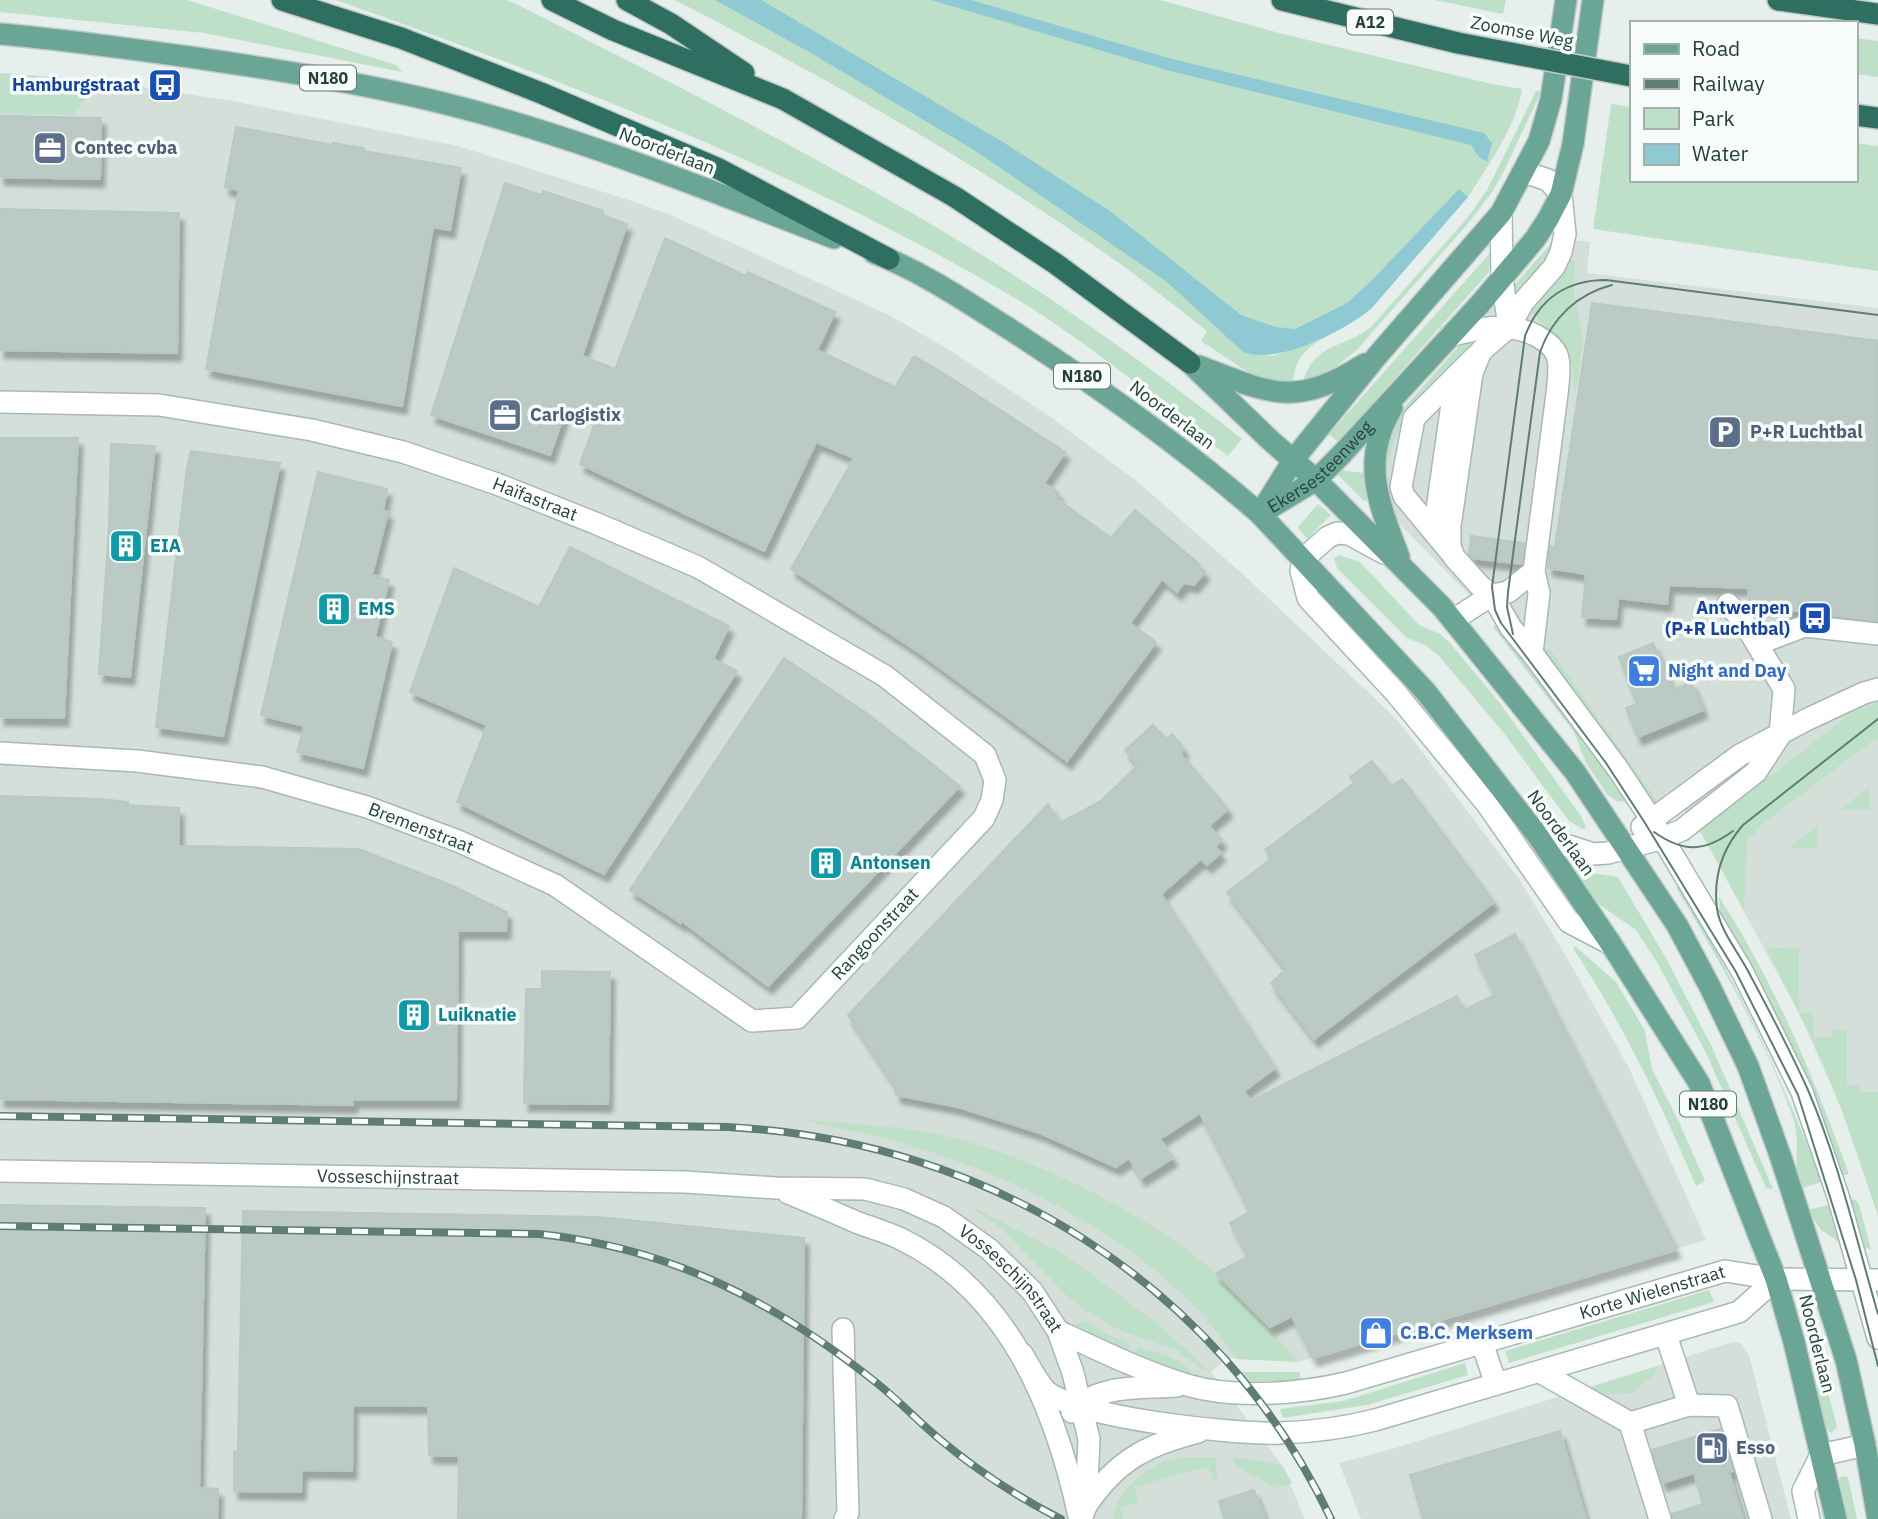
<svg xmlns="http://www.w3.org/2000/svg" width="1878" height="1519" font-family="'IBM Plex Sans',sans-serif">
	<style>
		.built { fill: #d4dfda }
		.green { fill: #bfe0c8 }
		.water { fill: #8ec9d4 }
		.building { fill: #bbcac4; stroke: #b8c9c2; stroke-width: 2; filter: url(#shadow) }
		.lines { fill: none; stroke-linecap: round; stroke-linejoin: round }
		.minor-casing { stroke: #a8b8b2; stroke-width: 24 }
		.major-casing { stroke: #c2cac8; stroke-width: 24 }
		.highway-casing { stroke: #c2cac8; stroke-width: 24 }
		.minor { stroke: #fff; stroke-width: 21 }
		.major { stroke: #6aa596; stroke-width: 21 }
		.highway { stroke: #2f6f62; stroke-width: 21 }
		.tram { stroke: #5f7d75; stroke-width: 2 }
		.rail-casing { stroke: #5f7d75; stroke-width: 8 }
		.rail { stroke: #f7fbf9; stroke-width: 5; stroke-dasharray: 16; stroke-linecap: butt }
		.highway-bridge-casing { stroke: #c2cac8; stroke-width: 24; stroke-linecap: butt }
		.highway-bridge { stroke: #2f6f62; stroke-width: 21 }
		.labels { text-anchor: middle; stroke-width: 7; stroke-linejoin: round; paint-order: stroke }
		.shield { fill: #f7fbf9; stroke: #637a73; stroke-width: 2 }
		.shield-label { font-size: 16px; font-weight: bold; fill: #24423a }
		.street-label { font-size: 18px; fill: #24423a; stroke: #f7fbf9 }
		.transit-label { font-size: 18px; font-weight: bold; fill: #164399; stroke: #f7fbf9; text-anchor: end }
		.service-label { font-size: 18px; font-weight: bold; fill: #4e5e75; stroke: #f7fbf9; text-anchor: start }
		.culture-label { font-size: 18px; font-weight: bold; fill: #0d838f; stroke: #f7fbf9; text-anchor: start }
		.shop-label { font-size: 18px; font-weight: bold; fill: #366cbe; stroke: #f7fbf9; text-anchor: start }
	</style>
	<defs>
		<filter id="shadow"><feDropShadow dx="4.5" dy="8" stdDeviation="2" flood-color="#0004"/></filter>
	</defs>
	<rect width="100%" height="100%" fill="#e6efeb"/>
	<path class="built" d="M0,73L105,81L232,101L458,146L629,200L671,215L889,315L951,351L1052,418L1138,482L1247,578L1387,710L1404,728L1519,879L1566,956L1629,1068L1706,1240L1313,1358L1298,1362L1227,1358L1211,1372L1282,1465L1305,1519H0Z
		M1556,238L1590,242L1587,273L1878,308V1215L1843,1112L1799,1013L1700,831L1669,791L1654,804L1545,652L1470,596L1401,525L1388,502L1383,459L1401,411Z
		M1733,1342L1740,1343L1749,1355L1791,1519H1361L1339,1463L1392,1449Z"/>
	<path class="green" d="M0,0H187L396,65L402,72L204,33L0,12Z
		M336,0H506L516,4C649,71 781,138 910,212C1027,279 1137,356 1242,439L1228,456C1155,399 1083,337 1003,291C794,169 562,80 336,0Z
		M675,0H1160L1283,34L1492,84L1522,89C1516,127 1489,164 1468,197L1464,193L1362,302L1309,335L1215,325L1243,352L1272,356L1322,340C1303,349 1294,363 1293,384L1255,377L1201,341L1207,331C1178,308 1149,285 1119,263C978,164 828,79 675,0Z
		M1435,0H1506L1503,14Z
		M1855,38L1878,41V77L1855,74Z
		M0,73L100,81L73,115L0,114Z
		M1536,91L1541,92L1503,173L1492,192L1471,220L1356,351L1330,371L1303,381C1315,342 1346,348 1372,326L1468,217L1487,190Z
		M1611,104L1631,107V180H1855V143L1878,146V271L1593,229Z
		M1556,238L1547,259L1517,291L1514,286Z
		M1490,253L1489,272L1338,442L1329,434Z
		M1569,260L1575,261L1574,292L1583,339L1576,391H1574C1576,350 1553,334 1526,308Z
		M1476,338C1448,369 1394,417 1390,459H1383L1384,448L1401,411L1461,344Z
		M1339,467L1346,471L1364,473L1369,500L1364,501L1337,474Z
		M1318,504L1331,515L1307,539L1298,527Z
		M1340,555L1360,562L1419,625L1440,634L1450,643L1499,702L1581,816L1586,828L1582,829L1569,821L1503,732L1439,656L1425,645L1407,638L1337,568L1334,558Z
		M1495,625L1584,737L1627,800L1622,802L1616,801L1607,794L1586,763L1574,732L1493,627Z
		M1360,636C1440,720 1506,812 1571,907L1567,910L1356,640Z
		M1549,648L1657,801L1654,804L1545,651Z
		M1878,702V742L1875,739L1762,824L1747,842L1744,910L1700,831L1850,714Z
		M1869,787L1870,810H1840Z
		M1818,825V848H1789Z
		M1578,868L1585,872L1618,877L1667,960L1712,1047L1773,1189L1766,1188L1705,1051L1658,964L1636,930L1597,903L1575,870Z
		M1677,882C1736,981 1780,1074 1822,1182L1799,1189C1792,1163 1802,1142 1792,1115C1765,1039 1718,959 1677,889Z
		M1719,897C1775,983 1814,1078 1849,1174L1842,1176L1802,1069L1720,911Z
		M1575,946L1616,982L1645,1031L1652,1069L1679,1122L1705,1181L1696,1186C1661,1103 1622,1023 1573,948Z
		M1766,948L1799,949V1013H1813L1814,1037H1832L1833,1029L1847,1030V1085H1860V1092H1878V1215C1866,1181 1855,1147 1843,1114C1822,1057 1794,1002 1766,948Z
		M798,1119C840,1123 884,1125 925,1132C1018,1148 1144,1211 1215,1272C1246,1298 1272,1331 1298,1362L1237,1359C1227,1346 1218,1333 1208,1321C1137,1241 1028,1183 928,1151C886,1137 841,1129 798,1119Z
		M1850,1199L1856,1200L1859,1204L1871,1249L1864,1248Z
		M967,1204L1064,1254L1154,1321L1211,1372L1202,1369L1178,1351L1121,1331L1083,1309L1066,1295L1003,1230Z
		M1828,1205L1839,1242L1821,1230L1807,1210Z
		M1709,1290L1714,1302L1509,1363L1505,1351Z
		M1083,1320L1105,1333L1130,1344L1126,1354L1090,1337L1076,1325Z
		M1138,1347C1155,1353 1183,1357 1192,1374L1134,1357Z
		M1465,1363L1468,1375L1367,1405L1283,1418L1280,1409L1343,1401Z
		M1658,1366L1654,1375L1632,1393L1596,1395L1586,1389Z
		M1240,1372H1300L1301,1381H1246Z
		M1826,1385L1837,1427L1831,1433L1825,1427L1814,1388Z
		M1180,1457H1216L1217,1480L1213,1481L1208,1466L1135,1487L1139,1502L1121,1508L1124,1519H1112C1120,1486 1148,1464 1180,1457Z
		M1233,1457L1282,1465L1292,1483L1276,1488L1234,1465Z
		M1842,1476L1848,1477L1857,1519H1846L1838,1481Z"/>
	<path class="water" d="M715,0H761L1003,142L1110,211L1241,315L1276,327L1295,329L1347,303L1373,279L1459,189L1468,197L1371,309C1342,332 1279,365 1243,352L1167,282L974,150L811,53Z
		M931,0H971L1172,59L1484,133L1492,143L1487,162L1479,157L1471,145L1170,71Z"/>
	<path class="building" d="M0,116L101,118L100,179L0,177Z
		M236,127L333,145V143L364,148V151L461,168L450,230L433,227L402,406L206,369L239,190L225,187Z
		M505,183L541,195L543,191L603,211L602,215L627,224L582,356L615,369L665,238L746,276L748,272L835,312L817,350L895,387L914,356L943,373L1065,452L1044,483L1059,493L1056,498L1111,538L1135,510L1199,564L1197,565L1205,572L1194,585L1184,583L1177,592L1162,579L1130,623L1156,642L1067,761L920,653L791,569L854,458L816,442L764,551L580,464L597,417L567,406L550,455L431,415Z
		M0,209L179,213L177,353L0,350Z
		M1592,303L1878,341V621L1749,605L1748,588L1669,585L1667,604L1618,598L1616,619L1582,617L1586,574L1548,568L1550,546L1555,547Z
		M0,438H78L64,718L0,717Z
		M111,444L155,446L130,677L99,674L109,526Z
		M191,451L280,463L223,736L156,727L187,467Z
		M318,472L387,489L383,511L388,512L372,575L389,580L375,637L392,642L363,768L297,752L304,726L261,715Z
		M1471,536L1524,543L1522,564L1472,558L1469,554Z
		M570,547L729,626L713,659L737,671L604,874L457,802L487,725L410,692L454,568L539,607Z
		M1653,643L1673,690L1691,682L1703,710L1638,737L1626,708L1637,704L1619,657Z
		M784,658L868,714L960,786L768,986L682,921L681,923L630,890Z
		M1153,725L1166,739L1172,734L1184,749L1180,753L1228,809L1209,826L1222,840L1215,847L1221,853L1207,865L1201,859L1161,894L1275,1068L1244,1091L1251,1101L1457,996L1464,1010L1495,995L1475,955L1515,934L1676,1250L1313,1358L1292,1316L1270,1327L1216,1273L1248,1257L1230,1223L1250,1212L1200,1113L1160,1139L1173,1158L1141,1178L1129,1158L1116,1167L1040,1133L958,1107L896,1095V1087L848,1015L1048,804L1060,823L1101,801L1138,765L1125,750Z
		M1372,761L1391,786L1402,779L1494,902L1314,1039L1271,983L1286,969L1227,892L1271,859L1265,850L1354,783L1350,777Z
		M0,796L99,799L128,802V805L179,808V846L359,849L453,886L507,912L506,931H458L456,1100H353V1105L0,1099Z
		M542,971L610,972L608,1104L524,1103L526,989H542Z
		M0,1205L205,1208L199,1488L218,1489L217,1519H0Z
		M243,1211L599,1217L804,1238L801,1519H458L459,1456L429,1455L428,1406L353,1405L352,1471L302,1470L301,1492L234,1491V1452L238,1451Z
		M1720,1429L1733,1471L1729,1472L1743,1519H1673L1672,1514L1703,1504L1694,1473L1662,1483L1652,1450Z
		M1560,1431L1586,1519H1423L1410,1475Z
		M1254,1490L1265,1519H1224L1219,1501Z"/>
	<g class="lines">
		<g class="minor-casing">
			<g id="minor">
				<path d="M1524,172L1548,180L1561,194L1565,234L1561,252L1554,267L1524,301L1509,327L1481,351L1472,373L1450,526V546L1454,557L1480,586L1492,595L1511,628L1532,653L1618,769L1651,819L1742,971L1802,1092L1838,1196L1878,1338"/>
				<path d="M1501,213L1502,278L1509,327"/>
				<path d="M1450,336C1480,328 1508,321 1537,336C1544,340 1554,347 1557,355C1561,366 1558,382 1557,394L1534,571L1539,593L1532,653"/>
				<path id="s1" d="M0,402L159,405L312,430L403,452L497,484L595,523L698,567L885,676L985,755L995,780L992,800L984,818L797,1018L752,1021L555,885L458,841L367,807L262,777L137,761L0,753"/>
				<path d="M1434,530L1456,376"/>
				<path d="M1384,553L1349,534L1337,533L1328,537L1303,559L1301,571L1308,598L1395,692L1487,804L1569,922L1611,944"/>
				<path d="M1453,555L1404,496L1401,487L1414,418L1476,356"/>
				<path d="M1453,620L1492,595L1508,592L1534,571"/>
				<path d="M1757,644L1805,626L1878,634"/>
				<path d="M1642,827L1740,755L1808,719L1864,693L1878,689"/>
				<path d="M1538,836L1593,854L1608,853L1663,838L1682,830L1756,772L1780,735L1784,689L1742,619L1728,604"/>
				<path id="s2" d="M0,1171L685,1182L776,1188L865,1189L904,1199L944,1217L989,1249L1032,1291L1058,1331L1073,1373L1089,1439L1086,1506L1081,1519"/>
				<path d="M788,1193C811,1202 833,1212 856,1222C871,1228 887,1232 901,1239C1009,1292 1055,1406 1079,1516"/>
				<path d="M843,1329L848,1513L845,1519"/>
				<path id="s3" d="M1058,1331C1101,1351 1142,1371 1187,1385C1234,1399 1299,1394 1346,1383L1725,1271L1776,1279L1878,1280"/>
				<path d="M1666,1335L1689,1405"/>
				<path d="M1482,1343L1496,1384"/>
				<path d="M1022,1354C1029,1365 1036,1380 1045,1390C1074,1418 1237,1435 1280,1433C1312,1432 1344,1428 1375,1420L1739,1312L1776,1279"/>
				<path d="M1540,1372L1630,1423L1660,1519"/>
				<path d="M1072,1412C1099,1383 1141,1389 1177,1386"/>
				<path d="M1630,1423L1689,1405L1727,1406L1761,1519"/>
				<path d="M1086,1506C1116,1461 1146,1445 1198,1432"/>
				<path d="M1809,1519L1803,1491L1821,1455L1865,1445"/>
			</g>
		</g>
		<g class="major-casing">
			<g id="major">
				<path d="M0,34C70,40 140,50 210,60C306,74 402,90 495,117C610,150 722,195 834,238"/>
				<path d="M874,253C921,271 965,301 1008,328C1096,385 1181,445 1260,514L1426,692L1538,836L1611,944L1699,1083L1776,1279L1794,1342L1836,1519"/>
				<path d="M1190,363L1270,440L1316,480L1442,607L1575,772L1677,925L1710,987L1748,1066L1781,1158L1846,1360L1865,1445L1878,1519"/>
				<path d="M1199,366C1271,394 1295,408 1365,364"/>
				<path d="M1392,408C1360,461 1379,504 1399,557"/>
				<path d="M1263,509L1294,459L1377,356L1501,213L1539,141L1551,99L1566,0"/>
				<path id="s4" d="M1260,514L1316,480L1339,457L1480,304L1535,239L1548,219L1561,194L1573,144L1593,0"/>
			</g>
		</g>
		<g class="highway-casing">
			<path id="highway" d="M282,0L401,38L541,93L719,169L889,259
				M552,0L613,30L783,99L955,197L1056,264L1190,363
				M627,0L671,24L744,73
				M1282,0L1458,43
				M1778,0L1878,14
				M1855,115L1878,118"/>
		</g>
		<use href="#minor" class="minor"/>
		<use href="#major" class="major"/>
		<use href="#highway" class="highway"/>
		<path class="tram" d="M1878,315L1606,280C1567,280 1539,299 1525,336L1492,587L1495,610L1501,623L1606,763L1645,823L1736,972L1798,1095L1856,1280L1878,1366
			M1513,634L1507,607L1508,592L1540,352C1552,318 1577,294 1612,285
			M1878,719L1743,825C1722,849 1713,877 1717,909C1721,932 1737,950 1748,971C1769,1010 1790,1050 1808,1090C1839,1162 1856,1239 1878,1314
			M1654,832C1684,853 1704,852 1733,831"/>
		<g class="rail-casing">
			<path id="rail" d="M0,1116L727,1127C986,1140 1218,1282 1331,1519
				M0,1226L539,1234C671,1248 776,1302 878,1384C899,1401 917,1420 937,1437C975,1469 1017,1497 1061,1519"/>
		</g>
		<use href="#rail" class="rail"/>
		<g class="highway-bridge-casing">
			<path id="highway-bridge" d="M1458,43L1631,76"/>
		</g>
		<use href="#highway-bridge" class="highway-bridge"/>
	</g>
	<defs>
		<g id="bus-square" transform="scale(1.75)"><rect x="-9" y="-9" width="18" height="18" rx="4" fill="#1a4fb4" stroke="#f7fbf9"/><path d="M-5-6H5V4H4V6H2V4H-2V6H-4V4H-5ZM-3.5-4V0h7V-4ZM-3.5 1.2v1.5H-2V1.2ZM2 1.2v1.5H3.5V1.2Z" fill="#fff"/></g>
		<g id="office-square" transform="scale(1.75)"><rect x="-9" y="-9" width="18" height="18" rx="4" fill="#5c6f8a" stroke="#f7fbf9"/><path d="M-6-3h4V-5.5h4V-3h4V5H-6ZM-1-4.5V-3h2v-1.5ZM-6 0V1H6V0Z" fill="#fff"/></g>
		<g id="parking-square" transform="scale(1.75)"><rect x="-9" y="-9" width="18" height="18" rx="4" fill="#5c6f8a" stroke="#f7fbf9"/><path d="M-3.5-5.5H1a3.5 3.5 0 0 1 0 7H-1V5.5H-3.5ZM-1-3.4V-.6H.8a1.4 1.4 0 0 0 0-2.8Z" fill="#fff"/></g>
		<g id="building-square" transform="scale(1.75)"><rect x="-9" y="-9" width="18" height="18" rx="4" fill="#0f9aa8" stroke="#f7fbf9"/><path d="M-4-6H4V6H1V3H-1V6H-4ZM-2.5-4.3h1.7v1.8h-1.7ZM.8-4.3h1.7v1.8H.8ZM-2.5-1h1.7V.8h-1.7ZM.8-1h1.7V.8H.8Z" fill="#fff"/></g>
		<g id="supermarket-square" transform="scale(1.75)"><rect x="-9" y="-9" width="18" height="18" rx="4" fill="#3f7fe0" stroke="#f7fbf9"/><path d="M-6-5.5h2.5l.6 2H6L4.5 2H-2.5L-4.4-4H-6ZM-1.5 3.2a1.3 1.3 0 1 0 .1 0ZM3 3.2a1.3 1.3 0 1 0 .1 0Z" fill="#fff"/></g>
		<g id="shop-square" transform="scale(1.75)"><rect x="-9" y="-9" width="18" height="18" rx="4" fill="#3f7fe0" stroke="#f7fbf9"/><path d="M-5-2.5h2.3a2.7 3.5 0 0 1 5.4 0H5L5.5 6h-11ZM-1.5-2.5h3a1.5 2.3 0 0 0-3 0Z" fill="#fff"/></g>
		<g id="fuel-square" transform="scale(1.75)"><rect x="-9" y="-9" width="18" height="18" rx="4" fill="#5c6f8a" stroke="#f7fbf9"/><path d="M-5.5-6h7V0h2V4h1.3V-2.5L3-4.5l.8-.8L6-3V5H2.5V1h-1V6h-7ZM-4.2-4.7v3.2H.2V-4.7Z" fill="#fff"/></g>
	</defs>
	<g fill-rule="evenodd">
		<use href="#bus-square" x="165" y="85"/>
		<use href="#office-square" x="50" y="148"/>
		<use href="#office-square" x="505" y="415"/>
		<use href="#parking-square" x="1725" y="432"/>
		<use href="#building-square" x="126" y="546"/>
		<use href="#building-square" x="334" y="609"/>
		<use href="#bus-square" x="1815" y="618"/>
		<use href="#supermarket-square" x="1644" y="671"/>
		<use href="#building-square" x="826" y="863"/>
		<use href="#building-square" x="414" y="1015"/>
		<use href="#shop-square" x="1376" y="1333"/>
		<use href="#fuel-square" x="1712" y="1448"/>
	</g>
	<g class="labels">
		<g class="shield">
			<rect x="1347" y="9.5" width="46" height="25" rx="5"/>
			<rect x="300" y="65.5" width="56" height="25" rx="5"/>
			<rect x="1054" y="363.5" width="56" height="25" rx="5"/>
			<rect x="1680" y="1091.5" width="56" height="25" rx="5"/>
		</g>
		<g class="shield-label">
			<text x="1370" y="28">A12</text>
			<text x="328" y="84">N180</text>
			<text x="1082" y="382">N180</text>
			<text x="1708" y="1110">N180</text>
		</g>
		<g class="street-label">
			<text transform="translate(1522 32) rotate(11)" y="6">Zoomse Weg</text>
			<text transform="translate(667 151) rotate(21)" y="6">Noorderlaan</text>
			<text transform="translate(1172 415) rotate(37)" y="6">Noorderlaan</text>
			<text dy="6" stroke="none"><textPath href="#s4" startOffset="77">Ekersesteenweg</textPath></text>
			<text dy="6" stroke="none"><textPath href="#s1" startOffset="548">Haïfastraat</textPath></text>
			<text transform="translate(421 828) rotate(21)" y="6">Bremenstraat</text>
			<text transform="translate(1561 833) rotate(54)" y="6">Noorderlaan</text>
			<text transform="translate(875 934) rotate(-47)" y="6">Rangoonstraat</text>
			<text dy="6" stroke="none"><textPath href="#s2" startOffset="388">Vosseschijnstraat</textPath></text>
			<text dy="6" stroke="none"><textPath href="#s2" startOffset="1041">Vosseschijnstraat</textPath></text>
			<text dy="6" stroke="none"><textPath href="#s3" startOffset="620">Korte Wielenstraat</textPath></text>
			<text transform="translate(1817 1344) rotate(76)" y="6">Noorderlaan</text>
		</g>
		<g class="transit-label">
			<text x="140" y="91">Hamburgstraat</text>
			<text x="1790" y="614">Antwerpen<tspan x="1790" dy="21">(P+R Luchtbal)</tspan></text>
		</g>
		<g class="service-label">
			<text x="74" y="154">Contec cvba</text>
			<text x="530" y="421">Carlogistix</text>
			<text x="1750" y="438">P+R Luchtbal</text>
			<text x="1736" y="1454">Esso</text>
		</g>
		<g class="culture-label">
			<text x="150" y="552">EIA</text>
			<text x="358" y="615">EMS</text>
			<text x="850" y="869">Antonsen</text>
			<text x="438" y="1021">Luiknatie</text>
		</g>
		<g class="shop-label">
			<text x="1668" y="677">Night and Day</text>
			<text x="1400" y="1339">C.B.C. Merksem</text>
		</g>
	</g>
	<rect x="1630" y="21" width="228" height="161" fill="#f7fbf9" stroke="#a3b1ad" stroke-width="2"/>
	<rect x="1644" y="44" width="35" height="10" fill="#6aa596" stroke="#a3b1ad" stroke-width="2"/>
	<text x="1692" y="56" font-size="21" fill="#24423a">Road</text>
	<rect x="1644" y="79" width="35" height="10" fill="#5f7d75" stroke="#a3b1ad" stroke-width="2"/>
	<text x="1692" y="91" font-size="21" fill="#24423a">Railway</text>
	<rect x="1644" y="108" width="35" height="21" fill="#bfe0c8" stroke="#a3b1ad" stroke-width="2"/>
	<text x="1692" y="126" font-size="21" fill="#24423a">Park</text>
	<rect x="1644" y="144" width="35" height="21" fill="#8ec9d4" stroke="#a3b1ad" stroke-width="2"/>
	<text x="1692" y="161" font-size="21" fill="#24423a">Water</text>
</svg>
